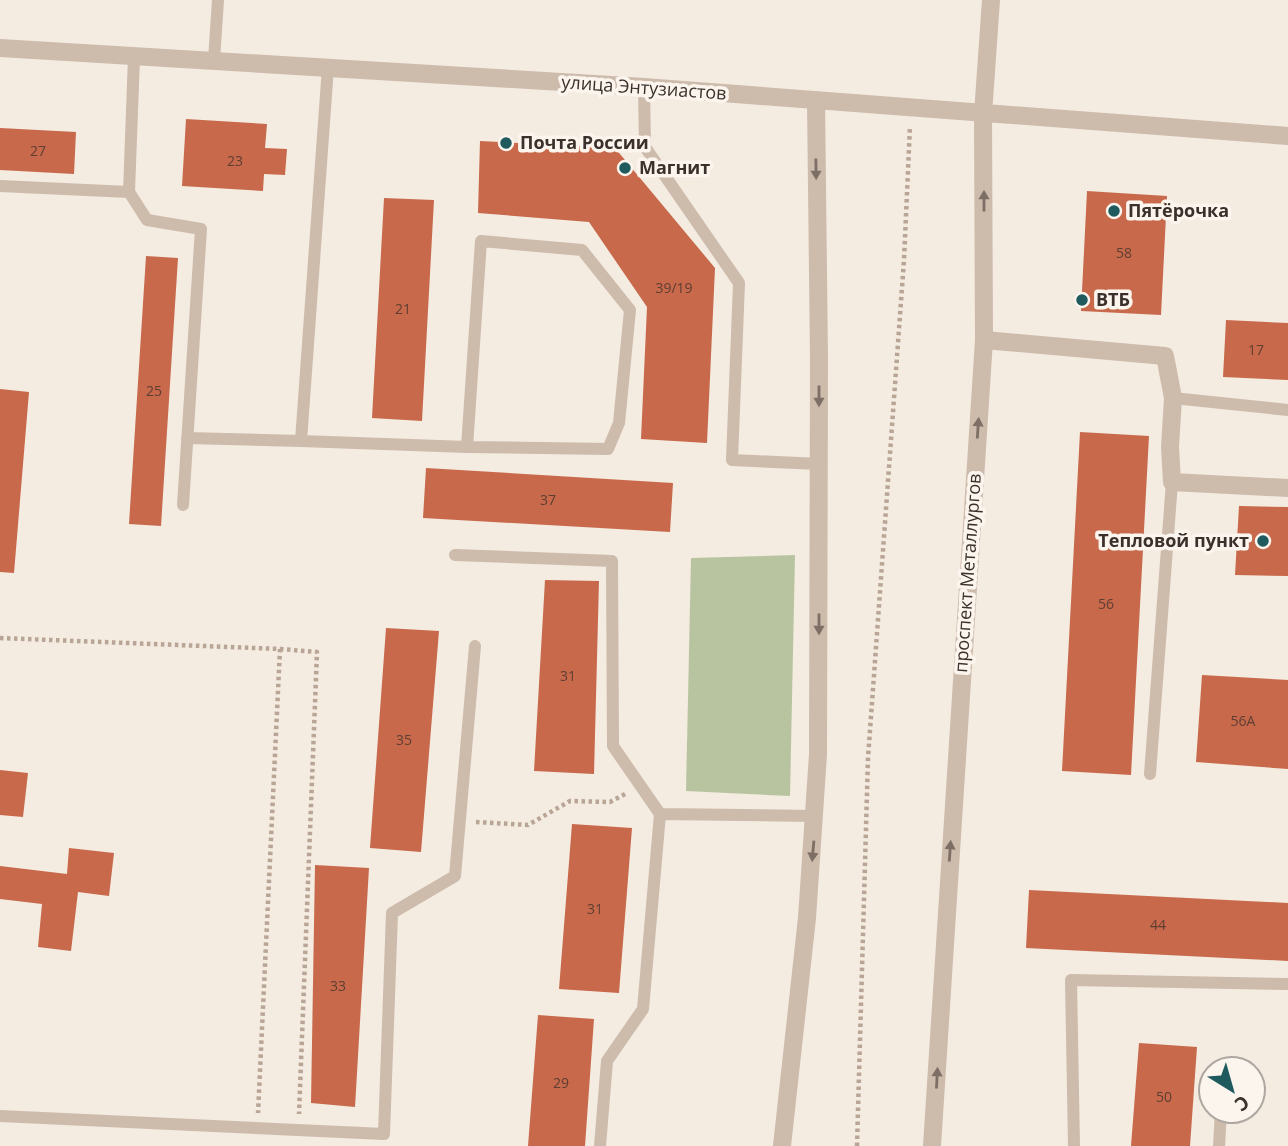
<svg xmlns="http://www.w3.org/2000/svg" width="1288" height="1146" font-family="'Open Sans',sans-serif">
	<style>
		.green { fill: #b8c4a0 }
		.building { fill: #c8694b }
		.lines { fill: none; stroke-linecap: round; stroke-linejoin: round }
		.path { stroke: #b9a596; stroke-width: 4.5; stroke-dasharray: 3.5 3.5; stroke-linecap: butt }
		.service { stroke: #cdbbac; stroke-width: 12 }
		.minor { stroke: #cdbbac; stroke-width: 18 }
		.tertiary { stroke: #cdbbac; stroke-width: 18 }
		.oneway { fill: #7d6f65 }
		.poi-dot { fill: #1f5a5e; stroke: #fbf5ee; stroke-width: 2.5 }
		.labels { text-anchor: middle; stroke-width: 7; stroke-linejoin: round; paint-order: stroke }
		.number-label { font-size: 14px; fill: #5e3e33 }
		.street-label { font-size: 18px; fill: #3b302b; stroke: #fbf5ee }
		.poi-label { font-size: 18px; font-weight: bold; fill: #3b302b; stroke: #fbf5ee; text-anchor: start }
	</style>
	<rect width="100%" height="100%" fill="#f4ebe1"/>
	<path class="green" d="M795,555L790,796L686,791L691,558Z"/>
	<path class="building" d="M186,119L267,124L265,148L287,149L285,175L264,174L263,191L182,186Z
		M0,128L76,132L74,174L0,170Z
		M480,141L615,148L715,268L707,443L641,439L647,307L589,222L478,213Z
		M1087,191L1167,196L1161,315L1081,311Z
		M384,198L434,200L422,421L372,418Z
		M146,256L178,258L161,526L129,524Z
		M1226,320L1288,323V380L1223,377Z
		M0,389L29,392L14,573L0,572Z
		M1080,432L1149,436L1131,775L1062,771Z
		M426,468L673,483L670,532L423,518Z
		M1239,506L1288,507V576L1235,575Z
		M545,580L599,581L594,774L534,771Z
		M386,628L439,631L421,852L370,848Z
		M1202,675L1288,680V769L1196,762Z
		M0,770L28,773L23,817L0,815Z
		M572,824L632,828L619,993L559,989Z
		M69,848L114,853L109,896L78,892L71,951L38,947L42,904L0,899V866L67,874Z
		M315,865L369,868L355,1107L311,1103Z
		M1029,890L1288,903V961L1026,948Z
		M538,1015L594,1019L585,1146H528Z
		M1139,1043L1197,1047L1190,1146H1131Z"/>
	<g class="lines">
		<path class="path" d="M0,638L280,649L258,1113
			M280,649L317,652L299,1114
			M476,822L528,825L570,801L610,802L627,793
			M857,1146L868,758L904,260L910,126"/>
		<path class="service" d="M134,57L129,192L147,220L201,229L183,505
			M214,60L218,0
			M328,67L301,441L467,447L608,449L619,423L630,310L582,250L481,241L467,447
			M644,87L645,147L739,283L732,460L819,464
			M0,186L129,192
			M1173,398L1288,410
			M187,438L301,441
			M455,555L612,561L613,746L660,814L815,816
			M1150,774L1172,482
			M0,1116L384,1134L392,913L455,876L475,646
			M600,1146L607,1061L643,1009L660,814
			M1074,1146L1071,980L1288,984
			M1219,1146L1221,1111"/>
		<path class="minor" d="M984,340L1165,356L1173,398L1170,447L1172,482L1288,488"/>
		<path class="tertiary" d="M0,48L644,87L1288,136
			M782,1146L807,918L818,754L819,359L816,100
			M932,1146L984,340L983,114L991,0"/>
	</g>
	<defs><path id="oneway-solid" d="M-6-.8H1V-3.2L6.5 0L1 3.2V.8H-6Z" transform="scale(1.75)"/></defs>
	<g class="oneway">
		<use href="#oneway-solid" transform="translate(816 169) rotate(89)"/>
		<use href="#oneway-solid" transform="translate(984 201) rotate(-90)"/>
		<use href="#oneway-solid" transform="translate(819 396) rotate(90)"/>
		<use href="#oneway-solid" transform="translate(978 428) rotate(-86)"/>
		<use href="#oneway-solid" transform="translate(819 624) rotate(90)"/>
		<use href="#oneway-solid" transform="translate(813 851) rotate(95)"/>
		<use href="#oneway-solid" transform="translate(950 851) rotate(-86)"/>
		<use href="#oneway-solid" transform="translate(937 1078) rotate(-87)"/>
	</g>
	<g class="poi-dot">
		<circle cx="506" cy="143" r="7"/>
		<circle cx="625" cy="168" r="7"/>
		<circle cx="1114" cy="211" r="7"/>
		<circle cx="1082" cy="300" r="7"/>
		<circle cx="1263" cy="541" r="7"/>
	</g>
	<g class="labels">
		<g class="number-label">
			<text x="38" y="156">27</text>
			<text x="235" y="166">23</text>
			<text x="1124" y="258">58</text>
			<text x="674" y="293">39/19</text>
			<text x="403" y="314">21</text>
			<text x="1256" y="355">17</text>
			<text x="154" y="396">25</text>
			<text x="548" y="505">37</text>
			<text x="1106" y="609">56</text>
			<text x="568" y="681">31</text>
			<text x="1243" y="726">56А</text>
			<text x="404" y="745">35</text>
			<text x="595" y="914">31</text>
			<text x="1158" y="930">44</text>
			<text x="338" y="991">33</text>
			<text x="561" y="1088">29</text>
			<text x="1164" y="1102">50</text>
		</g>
		<g class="street-label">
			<text transform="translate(644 88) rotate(4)" y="6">улица Энтузиастов</text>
			<text transform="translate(968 573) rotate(-86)" y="6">проспект Металлургов</text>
		</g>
		<g class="poi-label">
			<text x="520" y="149">Почта России</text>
			<text x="639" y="174">Магнит</text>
			<text x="1128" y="217">Пятёрочка</text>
			<text x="1096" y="306">ВТБ</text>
			<text x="1249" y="547" text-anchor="end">Тепловой пункт</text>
		</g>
	</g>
	<g transform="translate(1232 1090) rotate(143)"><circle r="33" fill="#fbf5ee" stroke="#aea6a0" stroke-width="2"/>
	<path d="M0-5L12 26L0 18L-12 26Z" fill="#1f5a5e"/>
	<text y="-10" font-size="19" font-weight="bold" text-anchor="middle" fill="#3b302b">С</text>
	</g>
</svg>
